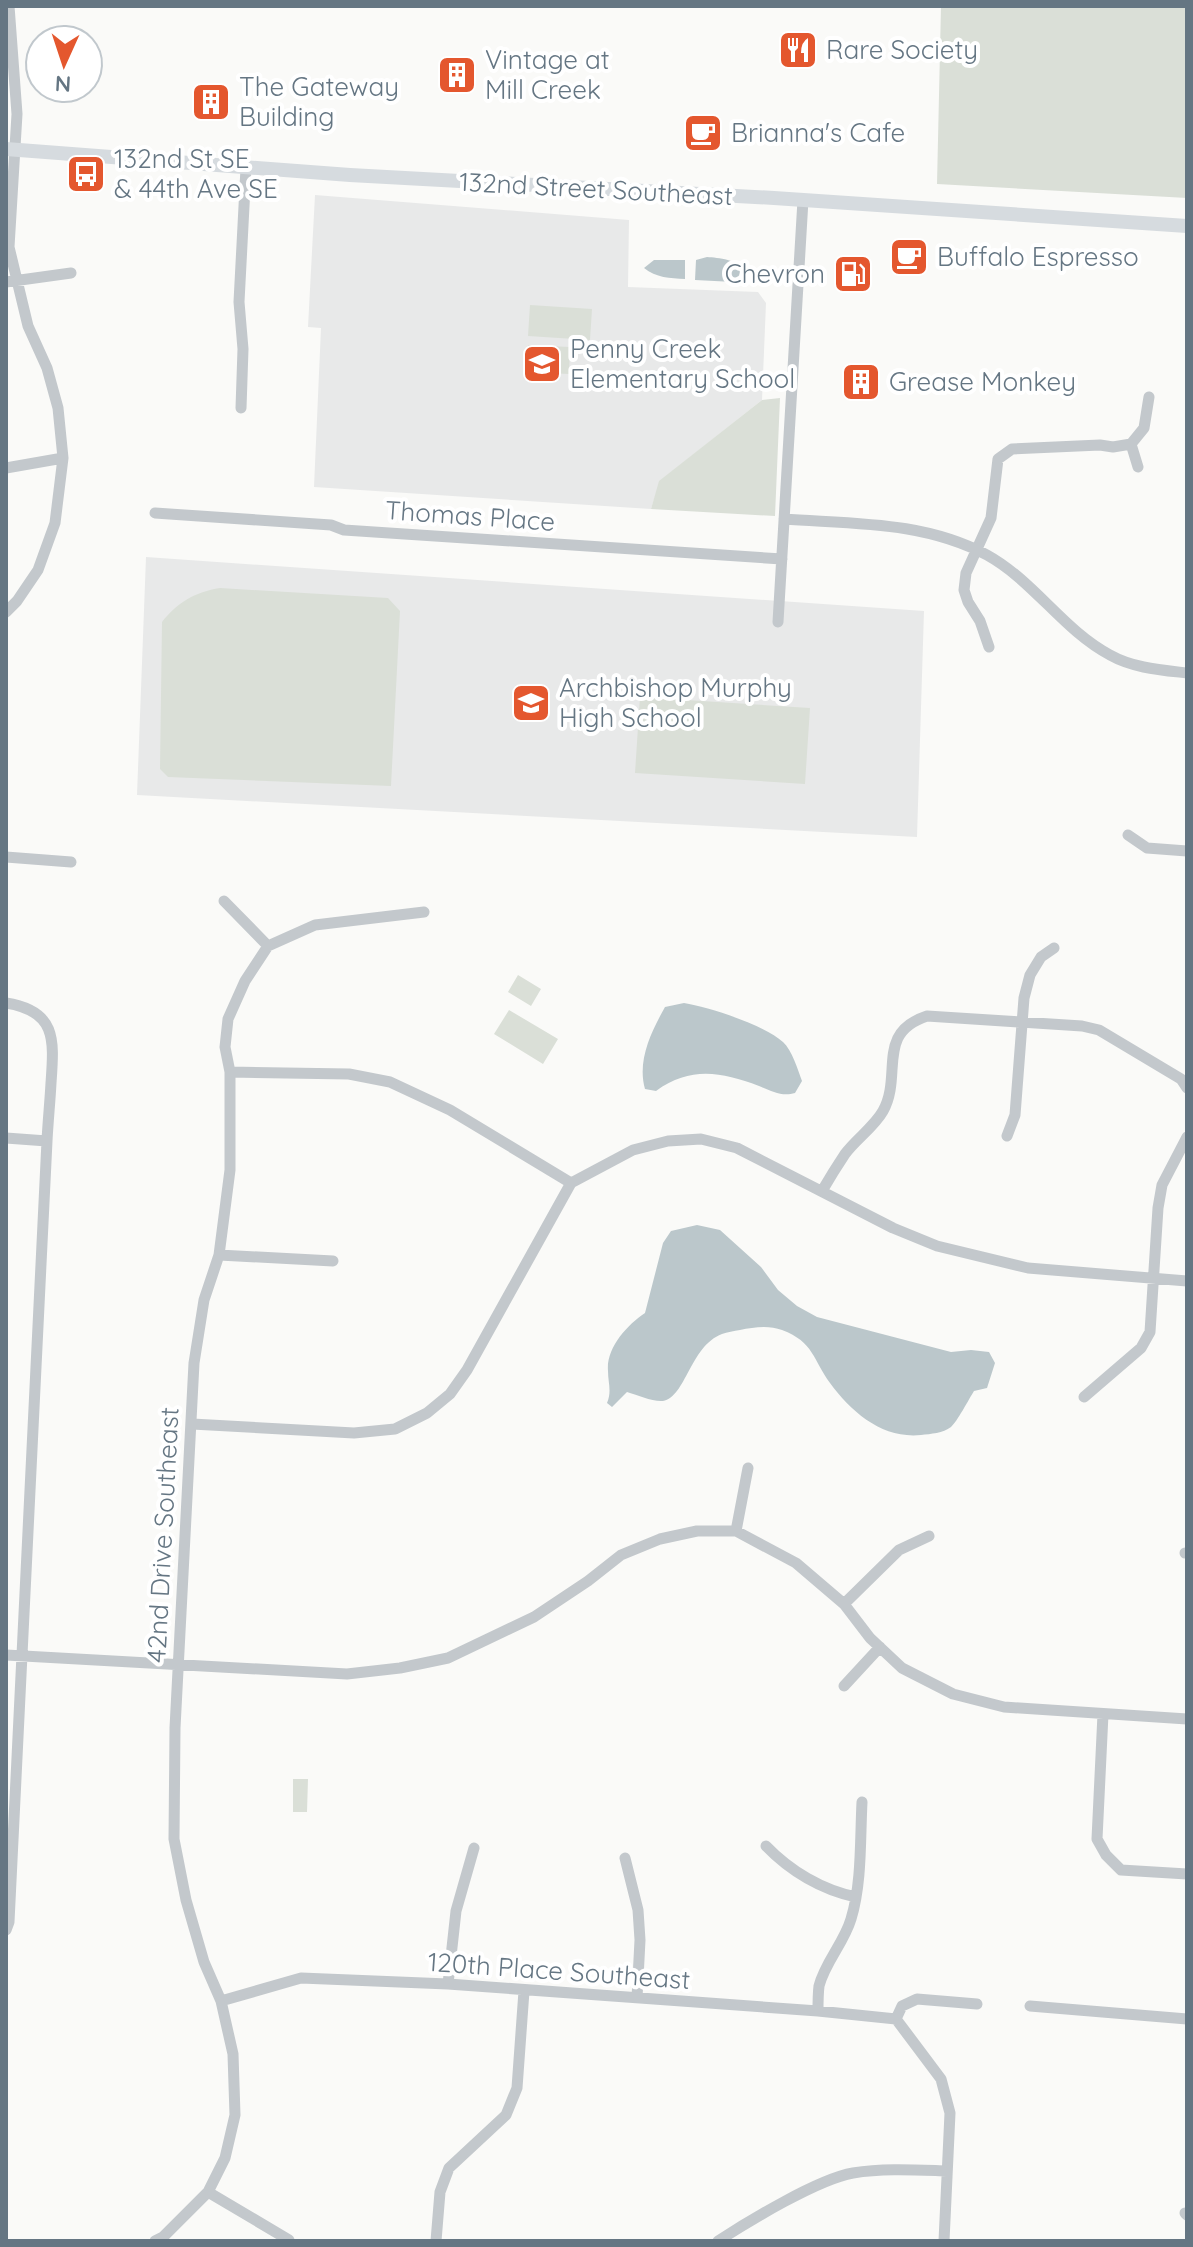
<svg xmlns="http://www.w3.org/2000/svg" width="1193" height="2247" font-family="Quicksand,sans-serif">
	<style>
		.built { fill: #e8e9e9 }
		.green { fill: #dadfd7 }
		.water { fill: #bbc7cb }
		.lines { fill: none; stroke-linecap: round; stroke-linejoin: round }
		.minor { stroke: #c3c8cc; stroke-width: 11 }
		.major { stroke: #d6dbdf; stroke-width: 14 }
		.labels { text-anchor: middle; stroke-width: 8; stroke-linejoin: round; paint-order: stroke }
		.poi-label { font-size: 26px; fill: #657683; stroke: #fff; text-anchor: start }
		.street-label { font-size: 26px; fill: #657683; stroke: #fff }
	</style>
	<rect width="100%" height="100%" fill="#fafaf8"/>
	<path class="built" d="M315,195L629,220L628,287L758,292L766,303L762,400L660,481L651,509L314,487L321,328L308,327Z
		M146,557L924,611L917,837L137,795Z"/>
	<path class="green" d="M941,6H1187V198L937,184Z
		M530,305L592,309L590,340L528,336Z
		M528,345L570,347L569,374L527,372Z
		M780,398L775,516L651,509L659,481L762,400Z
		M220,588L388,598L400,611L391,786L168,777L160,769L162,622C178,602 195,592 220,588Z
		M640,697L810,708L805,784L635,773Z
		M518,975L541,989L531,1006L508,992Z
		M509,1010L558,1039L543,1064L494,1034Z
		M293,1779H308L307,1812H293Z"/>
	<path class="water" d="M707,257C721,258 754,261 734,282L695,280L696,260Z
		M654,260H685V279C670,278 656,278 644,268Z
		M684,1003C709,1007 764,1025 783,1042C792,1050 798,1070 802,1081L795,1093C782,1097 771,1091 759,1086C721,1072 691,1066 656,1091L645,1089C637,1061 651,1032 665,1007Z
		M697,1225L720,1230L761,1267L778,1290L797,1306L817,1317L951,1352L971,1350L989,1352L995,1363L987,1388L974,1391C969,1399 957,1422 951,1427C943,1433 931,1434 921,1435C883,1439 852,1413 830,1383C813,1360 814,1342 782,1330C769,1325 754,1327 740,1330C734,1331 727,1332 722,1334C690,1346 686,1397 663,1401C653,1402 637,1395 627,1392L612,1407L607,1403C612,1391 608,1383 608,1371C606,1348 627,1325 645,1313L663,1243L671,1231Z"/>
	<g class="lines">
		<path class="minor" d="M6,282L71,273
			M241,408L243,349L239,302L246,168
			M1131,444L1144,428L1149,397
			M1131,444L1138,467
			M6,468L63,458
			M155,513L331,525L344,530L782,559
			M784,519C853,524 924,521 987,555C1034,581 1063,630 1110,655C1133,668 1161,670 1187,673
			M6,612L17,601L38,570L55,523L63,458L58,408L47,368L28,326L9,247L17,114L9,6
			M778,622L803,200
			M989,647L980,621L968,602L964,590L966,573L991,518L998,459L1012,449L1100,445L1113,447L1131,444
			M1128,835L1147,848L1187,851
			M6,857L71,862
			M268,946L315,925L424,912
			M6,1003C57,1011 54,1040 51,1083C50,1102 48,1121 47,1141L9,1922L6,1930
			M230,1072L349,1074L390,1082L450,1110L571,1183L633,1150L668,1141L701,1139L737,1148L893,1228L937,1246L1028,1268L1187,1281
			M1007,1136L1015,1115L1024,998L1030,975L1041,957L1054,948
			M6,1138L47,1141
			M822,1191C829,1179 837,1166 845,1154C856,1139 874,1127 883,1111C903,1075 875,1033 927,1016L1082,1026L1099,1030L1181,1079L1187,1088
			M219,1255L333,1261
			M1084,1397L1141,1348L1150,1332L1158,1208L1162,1185L1187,1137
			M192,1424L354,1433L395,1429L427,1413L450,1394L467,1370L571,1183
			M736,1531L748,1468
			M1185,1553H1187
			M844,1604L899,1550L929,1536
			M6,1655L347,1674L400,1668L448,1658L534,1617L588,1581L621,1555L660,1539L697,1531H736L796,1563L844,1604L870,1638L902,1668L953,1694L1004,1707L1187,1719
			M844,1686L880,1647
			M1103,1714L1097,1839L1106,1855L1121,1870L1187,1874
			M766,1846C790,1871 822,1890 856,1897
			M625,1858L638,1910L640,1940L637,1998
			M448,1984L456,1911L474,1848
			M221,2001L301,1978L448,1984L818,2011L896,2019
			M1030,2006L1187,2019
			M818,2011C818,2003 818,1994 819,1986C825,1962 844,1943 851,1919C862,1883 860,1840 862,1802
			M896,2019L941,2079L950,2113L944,2241
			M896,2019L902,2006L917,1999L977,2004
			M208,2192L289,2240
			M1185,2213L1187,2215
			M155,2241L163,2237L208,2192L225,2158L235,2115L233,2054L221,2001L204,1962L186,1900L174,1839L175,1728L194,1363L204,1300L219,1255L230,1170V1072L225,1047L228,1019L245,981L268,946L224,901
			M436,2241L440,2192L449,2168L506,2115L517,2088L524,1991
			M718,2241C749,2221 818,2179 853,2173C884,2168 916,2170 947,2171"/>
		<path class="major" d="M6,149L350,175L774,198L1187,226"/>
	</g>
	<defs>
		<g id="restaurant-square" transform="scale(2)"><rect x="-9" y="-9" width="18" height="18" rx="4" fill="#e4572e" stroke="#fff"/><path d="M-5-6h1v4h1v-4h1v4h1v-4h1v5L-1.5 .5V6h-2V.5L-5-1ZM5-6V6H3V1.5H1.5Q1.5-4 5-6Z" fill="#fff"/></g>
		<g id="building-square" transform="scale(2)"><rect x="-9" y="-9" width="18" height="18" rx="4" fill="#e4572e" stroke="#fff"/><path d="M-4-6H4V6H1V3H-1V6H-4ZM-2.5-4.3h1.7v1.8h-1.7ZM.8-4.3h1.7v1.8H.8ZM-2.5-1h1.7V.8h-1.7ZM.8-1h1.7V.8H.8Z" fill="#fff"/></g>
		<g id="cafe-square" transform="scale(2)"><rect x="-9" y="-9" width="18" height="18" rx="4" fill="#e4572e" stroke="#fff"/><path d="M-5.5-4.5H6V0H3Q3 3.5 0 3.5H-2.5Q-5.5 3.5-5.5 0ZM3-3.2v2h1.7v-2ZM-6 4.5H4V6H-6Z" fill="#fff"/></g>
		<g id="bus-square" transform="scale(2)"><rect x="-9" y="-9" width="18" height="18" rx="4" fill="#e4572e" stroke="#fff"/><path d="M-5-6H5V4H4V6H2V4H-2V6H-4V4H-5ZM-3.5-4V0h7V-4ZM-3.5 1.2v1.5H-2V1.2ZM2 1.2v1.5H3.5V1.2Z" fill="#fff"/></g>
		<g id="fuel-square" transform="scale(2)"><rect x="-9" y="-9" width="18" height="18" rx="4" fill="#e4572e" stroke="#fff"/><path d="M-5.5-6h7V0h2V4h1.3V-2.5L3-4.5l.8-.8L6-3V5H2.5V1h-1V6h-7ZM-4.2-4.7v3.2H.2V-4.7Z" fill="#fff"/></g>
		<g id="school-square" transform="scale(2)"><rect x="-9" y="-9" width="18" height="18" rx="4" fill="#e4572e" stroke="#fff"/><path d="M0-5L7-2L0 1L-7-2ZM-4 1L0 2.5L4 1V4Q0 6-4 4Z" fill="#fff"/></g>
	</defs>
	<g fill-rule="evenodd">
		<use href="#restaurant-square" x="798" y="50"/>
		<use href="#building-square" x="457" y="75"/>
		<use href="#building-square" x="211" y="102"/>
		<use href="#cafe-square" x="703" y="133"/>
		<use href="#bus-square" x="86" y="174"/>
		<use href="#cafe-square" x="909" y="257"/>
		<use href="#fuel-square" x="853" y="274"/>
		<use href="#school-square" x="542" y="364"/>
		<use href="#building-square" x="861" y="382"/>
		<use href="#school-square" x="531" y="703"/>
	</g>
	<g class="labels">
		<g class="poi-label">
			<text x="826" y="59">Rare Society</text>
			<text x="485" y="69">Vintage at<tspan x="485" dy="30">Mill Creek</tspan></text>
			<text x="239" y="96">The Gateway<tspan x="239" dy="30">Building</tspan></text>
			<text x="731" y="142">Brianna's Cafe</text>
			<text x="114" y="168">132nd St SE<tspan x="114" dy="30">&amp; 44th Ave SE</tspan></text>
			<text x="937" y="266">Buffalo Espresso</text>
			<text x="825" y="283" text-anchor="end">Chevron</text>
			<text x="570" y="358">Penny Creek<tspan x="570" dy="30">Elementary School</tspan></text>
			<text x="889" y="391">Grease Monkey</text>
			<text x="559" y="697">Archbishop Murphy<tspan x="559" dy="30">High School</tspan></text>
		</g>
		<g class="street-label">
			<text transform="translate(596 189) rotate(3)" y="9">132nd Street Southeast</text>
			<text transform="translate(470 516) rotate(4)" y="9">Thomas Place</text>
			<text transform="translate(163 1535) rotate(-87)" y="9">42nd Drive Southeast</text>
			<text transform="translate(559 1971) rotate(4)" y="9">120th Place Southeast</text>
		</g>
	</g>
	<rect width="1193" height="2247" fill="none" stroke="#657683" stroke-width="16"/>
	<g transform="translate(64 64) rotate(183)"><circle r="38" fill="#ffffff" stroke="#c1c8cd" stroke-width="2"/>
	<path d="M0-6L14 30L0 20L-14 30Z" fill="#e4572e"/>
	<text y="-12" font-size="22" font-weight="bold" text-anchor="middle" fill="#657683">N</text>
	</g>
</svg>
